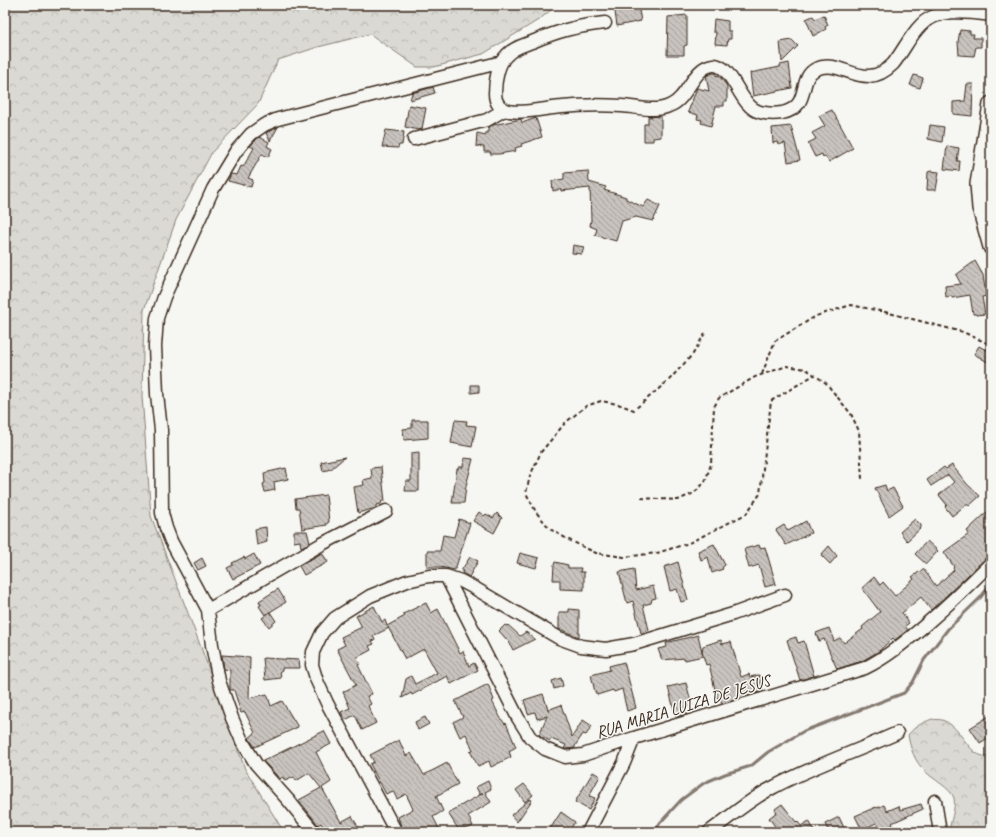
<svg xmlns="http://www.w3.org/2000/svg" width="996" height="837" font-family="Caveat,sans-serif">
	<style>
		.forest { fill: url(#forest-crowns); stroke: #8a8278 }
		.lines { fill: none; stroke-linecap: round; stroke-linejoin: round }
		.stream { stroke: #857a71; stroke-width: 3 }
		.building { fill: url(#building-back-hatch); stroke: #3b2a1e }
		.minor-casing { stroke: #3b2a1e; stroke-width: 15 }
		.major-casing { stroke: #3b2a1e; stroke-width: 18 }
		.path { stroke: #3b2a1e; stroke-width: 2; stroke-dasharray: 4 3; stroke-linecap: butt }
		.minor { stroke: #f6f6f2; stroke-width: 12 }
		.major { stroke: #f6f6f2; stroke-width: 15 }
		.labels { text-anchor: middle; stroke-width: 3; stroke-linejoin: round; paint-order: stroke }
		.street-label { font-size: 17px; fill: #3b2a1e; stroke: #f6f6f2 }
	</style>
	<defs>
		<pattern id="forest-crowns" width="20" height="18" patternUnits="userSpaceOnUse"><rect width="20" height="18" fill="#dad9d3"/><path d="M2 6a3 3 0 1 1 6 0M12 15a3 3 0 1 1 6 0" fill="none" stroke="#bcbab5"/></pattern>
		<pattern id="building-back-hatch" width="6" height="6" patternUnits="userSpaceOnUse"><rect width="6" height="6" fill="#c8c3be"/><path d="M-1 5l2 2M0 0l6 6M5-1l2 2" fill="none" stroke="#a49f9a"/></pattern>
	</defs>
	<rect width="100%" height="100%" fill="#f6f6f2"/>
	<filter id="ink" filterUnits="userSpaceOnUse"><feTurbulence type="fractalNoise" baseFrequency=".025" numOctaves="2"/><feDisplacementMap in="SourceGraphic" scale="8" xChannelSelector="R" yChannelSelector="G"/><feConvolveMatrix kernelMatrix="1 2 1 2 8 2 1 2 1" color-interpolation-filters="sRGB"/></filter>
	<g filter="url(#ink)">
		<path class="forest" d="M5,5H557L540,19L483,54L434,67H417L370,34L318,47L278,60L258,104L212,152L176,220L144,310L142,396L151,516L202,650L245,769L284,832H5Z
			M932,719C935,720 939,719 942,720C957,724 964,744 976,753C979,755 983,756 987,757L991,754V832H949C950,822 956,809 954,798C951,788 932,779 925,771C915,762 910,748 908,735C915,726 922,723 932,719Z"/>
		<g class="lines">
			<path class="stream" d="M654,832L660,823L681,800L704,783L725,774L751,766L768,752L804,731L904,693L913,682L924,660L948,629L980,598L991,584"/>
		</g>
		<path class="building" d="M614,5H638L641,21L617,26Z
			M687,15V45L684,46V55H667L668,17Z
			M824,15L828,25L825,27L826,29L813,36L806,19L813,16L815,19Z
			M714,19L728,21V31H731V39H728L727,45L715,44L716,32H713Z
			M960,30L970,31V34H974L973,38H981V47H976L974,56L959,55L958,42Z
			M792,40L798,46L782,62L780,42Z
			M789,63L792,88L753,96L750,73L780,67V65Z
			M713,73H716V76L718,75L720,77L727,86V101H724V106H716L711,126L701,123L702,120L697,119L698,115L688,112L697,88L709,91L706,76Z
			M914,75L923,78L920,88L910,85Z
			M967,84H973L972,116L953,114V102L965,101Z
			M433,87L435,93L410,100L412,93Z
			M409,105L426,108L422,129L418,130L405,127Z
			M832,110L853,148L829,162L825,156L823,157L822,154L815,157L808,143L816,139L812,133L825,126L819,116Z
			M661,116V137L653,138V141H644V124H648V117Z
			M536,118L542,137L521,144L522,146L515,148L516,151L499,154H490L491,152H484V147L476,146L477,133L486,135V132H488V127L493,125L521,119L522,123Z
			M930,125L944,127L942,142L928,139Z
			M791,126L800,160L788,162L785,143L778,145L777,142L773,143L772,128Z
			M278,127L270,141L266,133Z
			M386,130L404,132L402,145H399L398,148L382,147Z
			M259,137L269,142L267,146L272,149L268,157L262,154L248,178L253,180L251,187L228,181L231,174L237,175L241,166L243,167L254,148L250,146Z
			M947,146L959,148L957,161H960L959,171L944,169Z
			M588,171L589,182L606,187L604,190L626,197V199L643,207L648,200L660,206L653,221L636,217L622,221L616,241L595,235L597,229L590,226L591,220L590,188L561,191V189L553,191L552,181L564,179V173Z
			M931,171L939,172L936,190H927L928,172Z
			M573,245L584,247L582,254L572,253Z
			M975,261L983,275L986,296L982,297L985,314L976,315V314H973L970,295L952,298V296L946,297L945,286L961,284L956,275Z
			M991,345V364L974,354L979,346L986,350Z
			M471,385H479V392L471,393Z
			M412,420H428V438L404,440L403,429L412,428Z
			M455,420L467,421L466,425L476,426L472,447L451,443Z
			M419,452V491H405L406,481H411V453Z
			M345,457L331,469L323,471L321,462Z
			M464,458L473,459L466,486L464,503H452L457,469H458L459,467H463Z
			M952,465L967,484L980,496L969,506L967,504L952,516L945,507L947,505L939,495L954,482L948,475L931,486L927,480L944,467L946,469Z
			M381,467L385,501H382L381,504L376,505V508L358,513L354,487L364,485L363,480L372,478L371,468Z
			M286,468L288,479L274,482L275,490L265,492L263,484L265,483L264,473Z
			M885,485L887,491L893,488L903,506L889,516L875,488Z
			M326,495L329,522L327,523V525L302,529L299,508H296L295,499Z
			M479,512L484,516L486,514L493,518L497,513L502,518L494,533L473,521Z
			M987,512L991,516V555L986,558L931,610L921,597L902,613L909,623L905,626L908,630L895,640L893,638L879,651L862,661L837,669L824,639L819,641L816,633L829,628L834,641L840,638L844,643L863,629L862,627L880,612L862,588L874,577L880,585L883,582L895,596L914,579L912,577L923,569L936,586L954,570L953,568L954,567L944,552L969,534L967,531Z
			M459,519L470,523L455,570L440,567H427V551H440L443,535L454,537Z
			M915,519L921,525V528L907,541L900,532Z
			M806,521L811,533L786,545L776,530L784,525L788,531Z
			M266,527L267,542L257,545L255,529Z
			M294,531H307L310,543L301,547L300,541L294,542Z
			M927,541L938,551L926,564L915,554Z
			M714,544L725,565L722,568L723,569L712,573L708,557L701,560L698,551Z
			M759,545L760,548L765,547L776,584L765,587L759,565L749,568L744,549Z
			M829,546L837,556L830,564L821,555Z
			M322,553L328,562L304,575L299,566Z
			M520,553L539,558L536,568L517,563Z
			M254,554L260,565L233,579L227,568L233,565L232,563L244,557L245,559Z
			M470,557L478,561L469,577L462,573L463,571H461Z
			M202,558L206,566L198,570L194,563Z
			M555,562L568,565V568H581L580,572H584V590L560,589V580H553L554,565Z
			M678,562L688,600L681,602L677,589L670,591L664,567Z
			M634,569L636,590L653,586L656,598L652,599L651,603L643,605L649,630L641,633L633,601L627,603L619,572Z
			M278,589L286,602L265,615L259,606L261,605L259,601Z
			M426,603L431,613L438,609L460,653L463,651L469,666L474,663L478,670L451,684L447,676L412,695L411,693L402,698L406,679L411,676L415,684L437,673L424,649L405,659L388,627L389,628L373,636L375,640L372,641L374,644L369,646L371,650L356,658L360,664L358,665L372,694L367,696L371,704L368,706L376,723L362,730L355,715L345,720L341,712L350,708L343,692L356,685L337,649L345,645L341,637L362,627L356,616L374,606L382,622L385,620L387,626L405,616L403,614Z
			M569,609L579,610V637L559,629V612H569Z
			M270,612L276,621L269,627L262,618Z
			M505,625L507,626L508,625L520,636L526,632L535,639L513,650L509,642L499,631Z
			M698,635L703,656L685,660V658L662,660L658,649L667,647L666,643Z
			M796,637L798,643L804,641L814,676L800,680L787,640Z
			M721,640L722,644L731,642L741,677L749,674L750,677L759,675L763,691L722,704L720,698H717L709,664L706,665L702,652L703,646Z
			M222,655L250,657L249,698L267,694L271,706L282,701L298,727L255,747L249,738L255,733L245,712L241,713L234,690H230V670L224,669Z
			M263,658L299,660L300,668H282V671H280L281,678L265,680Z
			M624,662L636,708L627,711L622,689L614,692L613,690L597,695L595,692L591,675L610,670L609,666Z
			M561,678L563,686L554,689L552,681Z
			M686,683L692,705L685,707L687,714L676,717L668,687Z
			M488,684L494,700L492,701L500,717L505,724L506,723L516,747L509,751L511,757L491,767L489,761L478,766L470,751L473,750L466,734L460,737L453,722L463,717L455,701Z
			M543,694L549,712L550,709L561,705L572,737L583,720L592,726L586,735L583,734L575,746V748L566,749H564L566,745L551,739L550,741L539,735L547,716L537,719L535,712L528,714L524,700Z
			M991,715V736L980,743L970,728Z
			M425,717L429,724L418,730L415,722Z
			M324,731L331,744L316,752L331,782L322,788L341,822L352,816L361,832H326L321,823L318,825L299,800L321,788L309,773L296,781L294,777L285,781L283,777L280,779L263,761Z
			M399,740L406,756L411,753L424,775L447,763L458,784L436,796L443,811L433,817L441,832H427L426,829L421,832H403L398,817L413,809L406,794L397,799L393,791L386,794L374,772L370,764L374,762L370,755Z
			M593,772L600,776L589,796L595,798L589,810L575,802Z
			M488,781L491,789L485,792L491,802L468,816L473,826L460,832L448,813L483,793L480,795L476,787Z
			M524,784L533,795L525,802L516,790Z
			M530,799L532,800L517,822L511,815Z
			M782,804L796,822L797,821L801,826L809,821L815,832H779L769,818L777,812L775,809Z
			M921,804L923,809L892,823L893,826L879,832L876,823L862,830L855,816L876,807L877,808L884,805L887,811L899,806L900,810Z
			M561,812L575,822L568,832H548Z
			M839,817L846,832H829L825,824Z"/>
		<g class="lines">
			<g class="minor-casing">
				<path id="minor" d="M605,23C577,26 558,31 532,42C524,45 513,48 507,55C498,63 495,81 495,93C495,102 499,109 509,111C522,114 547,108 562,107C582,105 602,105 622,106C638,107 656,113 671,105C689,97 693,67 713,65C733,64 739,107 760,112C767,114 775,114 782,113C812,107 797,78 816,69C842,57 863,94 893,64C902,53 910,36 920,26C937,7 968,12 991,15
					M414,139L487,120L504,110
					M446,576L518,718L530,737L545,749L565,757L583,755L634,738L865,668C887,657 905,642 924,626C947,606 969,585 991,563
					M208,610L322,544L386,511
					M935,801L940,832
					M314,832L289,801L256,764L242,741L232,718L219,681L212,645L208,610L171,541L166,528L162,513L161,430L157,394L155,346L157,318L164,297L213,189L236,151L251,134L264,125L278,119L502,62
					M396,832L327,703L317,681L312,665L313,652L322,633L335,618L370,596L407,581L429,576H446L461,581L476,589L559,638L581,646L606,649L634,644L733,614L785,595
					M588,832L624,763L634,738
					M709,832C730,817 749,800 772,788C812,766 856,752 897,733"/>
			</g>
			<g class="major-casing">
				<path id="major" d="M991,104L978,184L980,208L991,247"/>
			</g>
			<path class="path" d="M705,333L693,354L669,380L634,410L618,404L601,401L586,406L565,423L541,452L530,476L526,493L536,512L550,529L569,540L596,553L624,557L657,553L689,543L746,514L760,494L771,401L814,375
				M762,374L775,341L816,316L851,305L885,312L963,332L991,345
				M641,498L678,500L694,493L705,482L711,464L714,407L719,398L755,377L787,366L806,369L826,383L851,414L859,431L862,479"/>
			<use href="#minor" class="minor"/>
			<use href="#major" class="major"/>
		</g>
	</g>
	<g class="labels">
		<g class="street-label">
			<text transform="translate(683 706) rotate(-17)" y="6">RUA MARIA LUIZA DE JESUS</text>
		</g>
	</g>
	<rect width="996" height="837" fill="none" stroke="#f6f6f2" stroke-width="20"/>
	<rect x="10" y="10" width="976" height="817" fill="none" stroke="#3b2a1e" stroke-width="1.5" filter="url(#ink)"/>
</svg>
